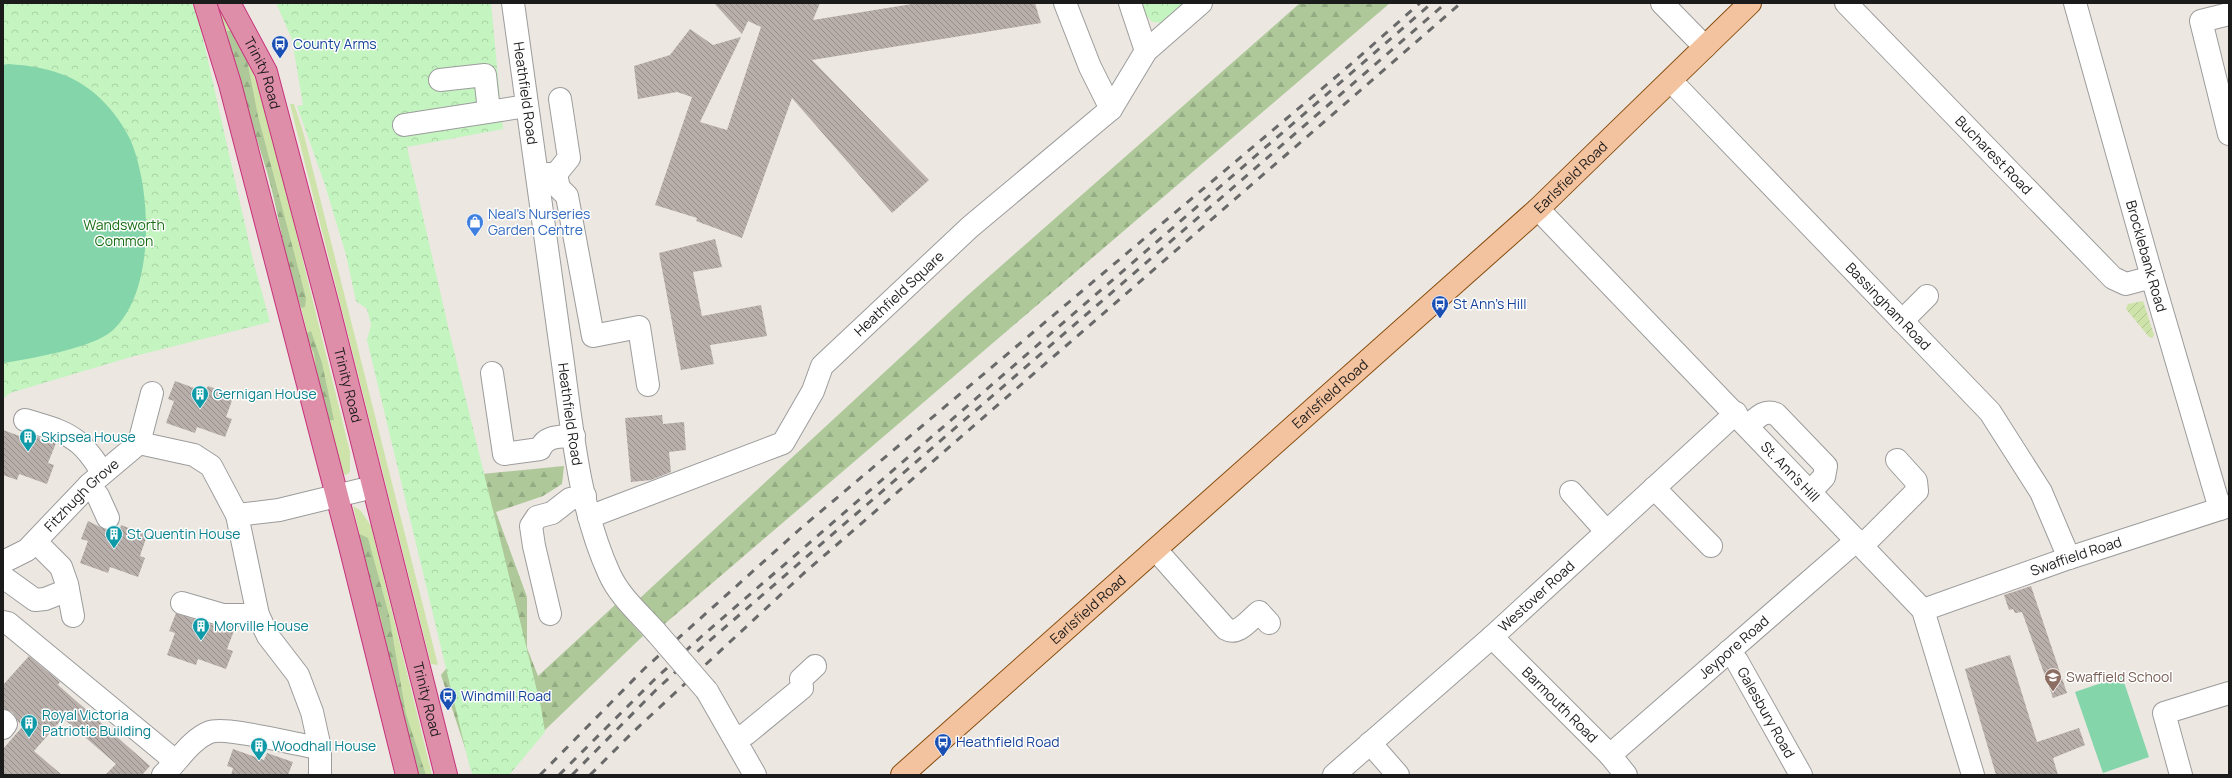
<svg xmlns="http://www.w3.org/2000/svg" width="2232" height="778" font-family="Manrope,sans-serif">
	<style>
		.grass { fill: #cee3aa }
		.forest { fill: url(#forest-firs) }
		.park { fill: url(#park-crowns) }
		.garden { fill: url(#garden-furrows) }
		.pitch { fill: #85d5aa }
		.building { fill: url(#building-back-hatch) }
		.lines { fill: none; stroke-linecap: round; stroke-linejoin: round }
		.minor-casing { stroke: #9c9c9c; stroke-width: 24 }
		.major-casing { stroke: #864b0c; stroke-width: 24 }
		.highway-casing { stroke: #c6327b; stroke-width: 24 }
		.minor { stroke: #fff; stroke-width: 22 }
		.major { stroke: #f3c29e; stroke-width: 22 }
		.highway { stroke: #de8ea9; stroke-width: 22 }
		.rail { stroke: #696969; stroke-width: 3; stroke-dasharray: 8 8; stroke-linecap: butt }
		.minor-bridge-casing { stroke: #9c9c9c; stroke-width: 24; stroke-linecap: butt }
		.minor-bridge { stroke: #fff; stroke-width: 22 }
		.labels { text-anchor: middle; stroke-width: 3; stroke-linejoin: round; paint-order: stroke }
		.transit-label { font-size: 14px; fill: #164399; stroke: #fff; text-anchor: start }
		.street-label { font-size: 14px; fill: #1b1b1b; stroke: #fff }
		.shop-label { font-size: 14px; fill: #366cbe; stroke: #fff; text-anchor: start }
		.park-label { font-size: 14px; fill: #1a6e14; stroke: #fff }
		.culture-label { font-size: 14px; fill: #0d838f; stroke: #fff; text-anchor: start }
		.education-label { font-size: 14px; fill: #785e54; stroke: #fff; text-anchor: start }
	</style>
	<defs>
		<pattern id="forest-firs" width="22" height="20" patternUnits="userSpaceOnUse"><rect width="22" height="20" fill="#aec899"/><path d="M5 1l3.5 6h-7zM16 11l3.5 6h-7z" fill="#95ab83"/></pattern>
		<pattern id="park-crowns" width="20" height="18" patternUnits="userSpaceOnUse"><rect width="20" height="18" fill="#c4f4c0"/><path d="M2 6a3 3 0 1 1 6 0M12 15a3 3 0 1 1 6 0" fill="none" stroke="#a8d1a4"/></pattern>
		<pattern id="garden-furrows" width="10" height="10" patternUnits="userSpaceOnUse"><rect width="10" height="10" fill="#cee3aa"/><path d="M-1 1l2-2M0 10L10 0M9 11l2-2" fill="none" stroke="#b0c292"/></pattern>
		<pattern id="building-back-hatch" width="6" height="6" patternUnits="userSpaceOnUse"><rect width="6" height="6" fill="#b8afab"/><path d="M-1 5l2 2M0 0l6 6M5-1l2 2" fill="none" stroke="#958e8a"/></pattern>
	</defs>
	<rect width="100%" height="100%" fill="#ece7e1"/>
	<path class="grass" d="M213,3H221L248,58L266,110L350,452V472L346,475L342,473L267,170Z
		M290,104H294L304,135L438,665L431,664Z
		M353,506L361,511L371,526L432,775H416Z"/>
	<path class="forest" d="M1300,3H1390L661,627L639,599L968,295Z
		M227,31H233L245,50L258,116L306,298L305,307L301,308C285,264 280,217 267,172C253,125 236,79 227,31Z
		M311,331L322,363L334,420L324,421L314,353L305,334Z
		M564,466L562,484L543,496L496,512L527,597V648L538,676L615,605L643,636L498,775L471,766L441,675L459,653L482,474Z
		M353,531L368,538L389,615L406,714L426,775H418L398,709L381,618Z"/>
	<path class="park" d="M3,3H192L199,21L253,260L270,322L131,357L10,393L3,399Z
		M276,3H491L503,129L407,147L448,326L541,707L545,732L509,775H473L470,768L367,340L371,325L367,309L356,301L346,255L325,185L297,106L303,105L292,39Z
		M1140,3H1187L1164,23L1152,22L1144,12Z"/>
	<path class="garden" d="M2143,301L2154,335L2152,338L2149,337L2126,309L2128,304Z"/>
	<path class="pitch" d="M8,64C39,66 69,72 93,92C108,104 121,121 130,139C152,189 156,292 112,331C93,348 29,359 3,363V65Z
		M2122,676L2149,757L2103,773L2075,692Z"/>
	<path class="building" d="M714,3H820L813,20L918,3H1035L1041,23L812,60L929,180L892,213L792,98L742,238L696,221L697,218L655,205L692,97L677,92L638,99L634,66L670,55L690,29L713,45L741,37L700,122L727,130L761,27L748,21L742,34Z
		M715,239L722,267L693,272L702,316L761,305L767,336L710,345L714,364L681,370L659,253Z
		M175,381L205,392L208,386L234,395L226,417L232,419L225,437L197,427L195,433L166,423L174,401L168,399Z
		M662,415L663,424L684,422L686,450L669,452L671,472L651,480L631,482L625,418Z
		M3,430L28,439L29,434L56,443L48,463L54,465L47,484L19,474L17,480L3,475Z
		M88,521L106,530L119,532L121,525L147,535L140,556L145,558L138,577L110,567L108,573L80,563L88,541L81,539Z
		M2031,586L2067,693L2053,698L2022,612L2015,613L2013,609L2009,610L2004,595Z
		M176,613L207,624L235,628L227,649L233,651L226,669L198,659L196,665L167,655L175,633L169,631Z
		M2010,655L2037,742L2079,728L2085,745L2053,758L2058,775H1996L1965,669Z
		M29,656L60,682L58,685L150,766L142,775H105L116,764L63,718L34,751L62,775H3V749L22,727L12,712L3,709V685Z
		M233,749L264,760L267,753L293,762L288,775H231L233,768L227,766Z"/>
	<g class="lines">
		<g class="minor-casing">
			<g id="minor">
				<path id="s1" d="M513,3C529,116 544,229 560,342C571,417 577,503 609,573C619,596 639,613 656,632"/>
				<path d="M1065,3L1090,67L1111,109"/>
				<path d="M1130,3L1146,51"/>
				<path d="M1662,3L1705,47"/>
				<path id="s2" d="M1846,3L2113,278L2126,284L2152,277"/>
				<path id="s3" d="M2075,3L2152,277L2220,509"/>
				<path d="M2229,14L2201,21L2229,134"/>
				<path d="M440,80L485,75L489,111"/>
				<path id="s4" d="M1671,81L1990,412L2041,492L2069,558"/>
				<path d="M404,125L527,106"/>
				<path d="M542,174H556L569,158L560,99"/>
				<path d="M556,174L559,188L567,196L593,336L639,327L648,385"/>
				<path id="s5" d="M1538,209L1923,610L1973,775"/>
				<path d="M1902,321L1927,296"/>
				<path d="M492,373L504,454L540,449C546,435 560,437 574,436"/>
				<path d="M25,420C44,426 64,430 79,443C89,451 96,463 103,473"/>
				<path d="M1748,426C1757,418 1764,409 1776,414L1826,466L1824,477L1810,492"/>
				<path d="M139,443L152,393"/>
				<path d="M89,485L98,496L108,518"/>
				<path d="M1654,488L1711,546"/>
				<path d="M1571,492L1606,531"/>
				<path d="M237,515L279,510L373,487"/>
				<path id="s6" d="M589,517L783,443L813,391L822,366L970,227L1111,109L1146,51L1201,3"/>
				<path d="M36,542L61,567L67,584L73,616"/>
				<path d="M1863,545L1917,491L1916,481L1897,460"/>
				<path d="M1156,550L1226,629C1238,636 1249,620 1259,612L1269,623"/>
				<path id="s7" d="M5,561L27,550L89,485L139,443L194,455L211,466L237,515L258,615L268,636L298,675L312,712L320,748C297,745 226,726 210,732C194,738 182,755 171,767"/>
				<path d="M3,577L35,600L45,599L68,590"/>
				<path d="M182,603L223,615H258"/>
				<path id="s8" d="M1923,610L2069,558L2229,506"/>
				<path d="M550,614L534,546L531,526L537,517L552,513L570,499L585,496"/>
				<path d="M3,622L8,623L168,755C173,765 170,768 163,775"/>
				<path id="s9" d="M1492,637L1610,755L1626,775"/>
				<path id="s10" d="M1729,651L1737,661L1801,775"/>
				<path d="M707,691L755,775"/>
				<path d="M3,721L6,724L3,728"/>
				<path d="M735,738L746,734L802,688L801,679L815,666"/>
				<path d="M1370,743L1398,775"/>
				<path d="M320,748V775"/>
				<path id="s11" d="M1610,755L1857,540"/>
				<path id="s12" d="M1334,775L1492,637L1736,413"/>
				<path d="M2181,775L2164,713L2229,693"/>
			</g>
		</g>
		<g class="major-casing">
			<g id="major">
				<path id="s13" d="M902,775L1538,209L1750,3"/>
			</g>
		</g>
		<g class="highway-casing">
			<g id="highway">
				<path d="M205,3L230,84L349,542L407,775"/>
				<path id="s14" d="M229,3L266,72L328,306L446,775"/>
			</g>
		</g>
		<use href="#minor" class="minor"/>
		<use href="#major" class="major"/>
		<use href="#highway" class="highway"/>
		<path class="rail" d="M540,775L644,669L800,529L1350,65L1420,3
			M559,775L654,680L702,636L1432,3
			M572,775L656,690L707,643L1446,3
			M590,775L633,732L803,574L1461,3"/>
		<g class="minor-bridge-casing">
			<path id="minor-bridge" d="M656,632L707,691"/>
		</g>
		<use href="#minor-bridge" class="minor-bridge"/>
	</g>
	<defs>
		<g id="bus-pin" transform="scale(0.9)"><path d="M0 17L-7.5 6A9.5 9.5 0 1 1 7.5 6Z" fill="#1a4fb4" stroke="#fff"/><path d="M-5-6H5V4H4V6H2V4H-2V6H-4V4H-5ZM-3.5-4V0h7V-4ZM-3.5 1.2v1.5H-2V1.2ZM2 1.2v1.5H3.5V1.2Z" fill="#fff"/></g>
		<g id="shop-pin" transform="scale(0.9)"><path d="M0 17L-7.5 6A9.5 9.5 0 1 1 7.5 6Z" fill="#3f7fe0" stroke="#fff"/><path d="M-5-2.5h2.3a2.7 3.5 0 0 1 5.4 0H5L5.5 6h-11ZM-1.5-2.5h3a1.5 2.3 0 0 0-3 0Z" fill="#fff"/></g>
		<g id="building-pin" transform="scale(0.9)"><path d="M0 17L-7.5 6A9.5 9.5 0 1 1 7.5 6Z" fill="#0f9aa8" stroke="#fff"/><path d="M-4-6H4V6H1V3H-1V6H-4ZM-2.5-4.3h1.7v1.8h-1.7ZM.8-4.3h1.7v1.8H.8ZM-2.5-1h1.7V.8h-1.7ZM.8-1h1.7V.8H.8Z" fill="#fff"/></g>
		<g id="school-pin" transform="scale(0.9)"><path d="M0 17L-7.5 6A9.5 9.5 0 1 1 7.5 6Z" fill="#8d6e63" stroke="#fff"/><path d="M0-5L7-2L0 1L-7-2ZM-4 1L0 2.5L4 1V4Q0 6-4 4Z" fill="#fff"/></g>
	</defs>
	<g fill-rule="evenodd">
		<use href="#bus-pin" x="280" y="44"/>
		<use href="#shop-pin" x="475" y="222"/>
		<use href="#bus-pin" x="1440" y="304"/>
		<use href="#building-pin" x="200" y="394"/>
		<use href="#building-pin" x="28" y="437"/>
		<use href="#building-pin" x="114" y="534"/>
		<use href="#building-pin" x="201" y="626"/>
		<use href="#school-pin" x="2053" y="677"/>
		<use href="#bus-pin" x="448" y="696"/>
		<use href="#building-pin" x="29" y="723"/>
		<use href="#bus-pin" x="943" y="742"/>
		<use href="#building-pin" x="259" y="746"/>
	</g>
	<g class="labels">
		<g class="transit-label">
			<text x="293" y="49">County Arms</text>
			<text x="1453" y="309">St Ann's Hill</text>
			<text x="461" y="701">Windmill Road</text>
			<text x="956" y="747">Heathfield Road</text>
		</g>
		<g class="street-label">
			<text dy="5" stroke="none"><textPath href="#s14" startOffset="78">Trinity Road</textPath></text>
			<text dy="5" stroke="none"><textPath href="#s1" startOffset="91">Heathfield Road</textPath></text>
			<text dy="5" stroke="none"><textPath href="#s2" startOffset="212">Bucharest Road</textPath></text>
			<text dy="5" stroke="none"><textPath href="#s13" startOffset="897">Earlsfield Road</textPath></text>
			<text dy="5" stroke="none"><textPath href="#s3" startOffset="263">Brocklebank Road</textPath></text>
			<text dy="5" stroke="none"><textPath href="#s6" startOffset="400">Heathfield Square</textPath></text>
			<text dy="5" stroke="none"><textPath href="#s4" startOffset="313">Bassingham Road</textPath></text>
			<text dy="5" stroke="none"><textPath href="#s14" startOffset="402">Trinity Road</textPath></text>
			<text dy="5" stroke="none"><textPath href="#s13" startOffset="573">Earlsfield Road</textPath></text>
			<text dy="5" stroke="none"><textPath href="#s1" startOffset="415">Heathfield Road</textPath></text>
			<text dy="5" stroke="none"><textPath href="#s5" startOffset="364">St. Ann's Hill</textPath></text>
			<text dy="5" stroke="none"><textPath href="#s7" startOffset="102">Fitzhugh Grove</textPath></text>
			<text dy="5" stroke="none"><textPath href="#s8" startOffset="162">Swaffield Road</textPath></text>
			<text dy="5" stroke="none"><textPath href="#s12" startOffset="270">Westover Road</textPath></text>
			<text dy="5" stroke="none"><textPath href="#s13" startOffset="249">Earlsfield Road</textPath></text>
			<text dy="5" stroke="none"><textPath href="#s11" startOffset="164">Jeypore Road</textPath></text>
			<text dy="5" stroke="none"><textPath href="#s14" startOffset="726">Trinity Road</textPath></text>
			<text dy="5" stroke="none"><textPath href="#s9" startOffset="96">Barmouth Road</textPath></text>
			<text dy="5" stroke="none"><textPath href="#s10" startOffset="72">Galesbury Road</textPath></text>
		</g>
		<g class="shop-label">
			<text x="488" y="219">Neal's Nurseries<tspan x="488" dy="16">Garden Centre</tspan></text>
		</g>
		<g class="park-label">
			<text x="124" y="230">Wandsworth<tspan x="124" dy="16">Common</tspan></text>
		</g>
		<g class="culture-label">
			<text x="213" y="399">Gernigan House</text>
			<text x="41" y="442">Skipsea House</text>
			<text x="127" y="539">St Quentin House</text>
			<text x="214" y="631">Morville House</text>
			<text x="42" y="720">Royal Victoria<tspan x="42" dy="16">Patriotic Building</tspan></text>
			<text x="272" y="751">Woodhall House</text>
		</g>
		<g class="education-label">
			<text x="2066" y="682">Swaffield School</text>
		</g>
	</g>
	<rect width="2232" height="778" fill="none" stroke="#1b1b1b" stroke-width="8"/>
</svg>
